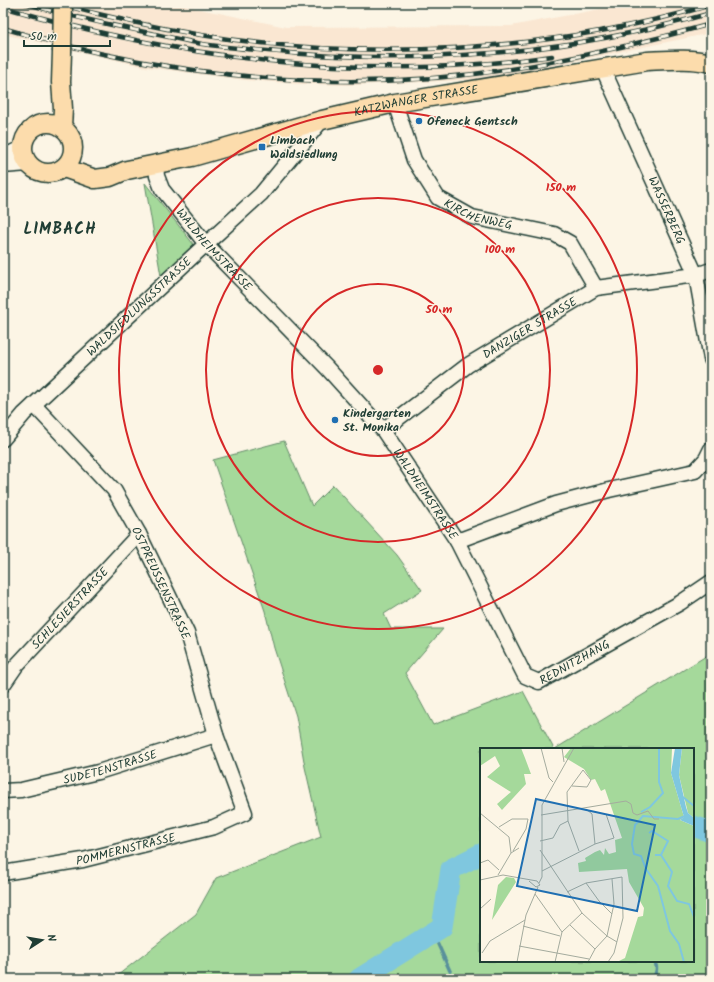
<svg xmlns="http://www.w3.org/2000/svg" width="714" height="982" font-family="Kalam,sans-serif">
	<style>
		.built { fill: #fae7d2 }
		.green { fill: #a5d99b; stroke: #628b68 }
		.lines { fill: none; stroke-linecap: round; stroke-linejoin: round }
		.stream { stroke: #59909b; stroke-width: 3.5 }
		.river { stroke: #7fc7df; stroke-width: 21 }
		.minor-casing { stroke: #1f3d34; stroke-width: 17 }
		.major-casing { stroke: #1f3d34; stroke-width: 21 }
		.minor { stroke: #fcf5e5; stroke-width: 14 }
		.major { stroke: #fcdcac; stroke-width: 18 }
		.rail-casing { stroke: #1f3d34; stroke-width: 4.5 }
		.rail { stroke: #fcf5e5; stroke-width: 3; stroke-dasharray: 9; stroke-linecap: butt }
		.major-bridge-casing { stroke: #1f3d34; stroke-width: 21; stroke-linecap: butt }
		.major-bridge { stroke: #fcdcac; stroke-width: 18 }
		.ring { fill: none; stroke: #d62828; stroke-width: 2 }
		.poi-dot { fill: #1f6fb2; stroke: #fcf5e5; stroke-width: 1.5 }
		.labels { text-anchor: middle; stroke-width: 3; stroke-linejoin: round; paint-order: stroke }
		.street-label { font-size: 12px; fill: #1f3d34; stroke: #fcf5e5 }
		.poi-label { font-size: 12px; font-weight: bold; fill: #1f3d34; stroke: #fcf5e5; text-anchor: start }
		.district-label { font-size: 16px; font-weight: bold; letter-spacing: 1px; fill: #1f3d34; stroke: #fcf5e5 }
		.inset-river { fill: none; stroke: #7fc7df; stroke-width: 2 }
		.inset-road { fill: none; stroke: #a4ab9e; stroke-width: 1 }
		.view { fill: #1f6fb2; fill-opacity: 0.15; stroke: #1f6fb2; stroke-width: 2 }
		.inset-edge { fill: none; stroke: #1f3d34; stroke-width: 2 }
		.centre { fill: #d62828; stroke: #fcf5e5; stroke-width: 2 }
		.ring-label { font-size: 12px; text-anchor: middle; font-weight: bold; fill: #d62828; stroke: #fcf5e5; stroke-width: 3; stroke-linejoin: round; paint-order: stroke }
	</style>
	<rect width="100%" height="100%" fill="#fcf5e5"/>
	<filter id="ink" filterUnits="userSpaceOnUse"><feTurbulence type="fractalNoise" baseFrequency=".025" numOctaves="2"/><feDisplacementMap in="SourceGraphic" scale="8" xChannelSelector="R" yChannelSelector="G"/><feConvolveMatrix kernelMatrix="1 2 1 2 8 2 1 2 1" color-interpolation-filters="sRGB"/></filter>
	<g filter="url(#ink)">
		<path class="built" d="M3,3H171L286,27L511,26L632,3H711V33L489,79L354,85L299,84L244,80L146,67L3,34Z"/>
		<path class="green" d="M145,183L194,245L161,276Z
			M284,441L312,506L333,485L397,555L422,590L384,614L391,629H443L405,673L433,725L523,691L554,749H481V961H693V749H555L711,653V979H113L196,914L216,878L321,837L305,767L296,716L274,648L265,611L213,460Z"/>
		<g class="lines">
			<path class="stream" d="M433,933L450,971
				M653,961C659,966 656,973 653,979"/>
			<path class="river" d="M693,826L711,832
				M359,979L442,927L451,869L481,854"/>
			<g class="minor-casing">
				<g id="minor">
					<path id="s1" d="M603,69L696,275L711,359"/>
					<path id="s2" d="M395,103L414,160L438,198L472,217L554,234L570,243L596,288"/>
					<path d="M3,155L11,153L23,147"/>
					<path id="s3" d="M156,165L157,176L162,189L206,244L327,368L383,430L457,541L556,504L609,490L695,471L706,459L711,449"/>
					<path d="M3,166L28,164"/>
					<path id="s4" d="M383,430L468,365L596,288L696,275L711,270"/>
					<path id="s5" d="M3,439L24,414L206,244L261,194L322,120"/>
					<path id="s6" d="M457,541L525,676L539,682L680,603L711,582"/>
					<path id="s7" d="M3,685L16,666L139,534"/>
					<path id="s8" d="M3,791L21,790L98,772L216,735"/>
					<path id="s9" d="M3,873L83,860L214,827L245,813L216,735L187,633L139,534L114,490L34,405"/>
				</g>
			</g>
			<g class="major-casing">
				<g id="major">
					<circle cx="48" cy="148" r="25"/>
					<path d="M62,127L63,109L61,82L62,52"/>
					<path id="s10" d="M64,168L95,179L110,177L127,170L192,157L322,120L395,103L647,61C669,60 690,58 711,63"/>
				</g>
			</g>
			<use href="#minor" class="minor"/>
			<use href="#major" class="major"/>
			<g class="rail-casing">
				<path id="rail" d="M25,3C63,15 102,23 140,31C161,35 181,40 202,44C224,47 246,49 268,51C416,66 568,54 711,13
					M55,3C103,16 152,27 201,35C367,62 550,52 711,5
					M3,7C185,60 363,83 552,56
					M3,28C176,80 357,97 535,65C594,54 653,40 711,24"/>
			</g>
			<use href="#rail" class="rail"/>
			<g class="major-bridge-casing">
				<path id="major-bridge" d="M62,52L63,3"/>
			</g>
			<use href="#major-bridge" class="major-bridge"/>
		</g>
	</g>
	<g class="ring">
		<circle cx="378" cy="370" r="86"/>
		<circle cx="378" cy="370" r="172"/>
		<circle cx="378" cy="370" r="259"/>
	</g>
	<g class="poi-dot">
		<circle cx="419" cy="121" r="4"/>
		<rect x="258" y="143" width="8" height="8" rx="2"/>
		<circle cx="335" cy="420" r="4"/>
	</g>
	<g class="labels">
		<g class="street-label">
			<text dy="4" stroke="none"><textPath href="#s10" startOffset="364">KATZWANGER STRASSE</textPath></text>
			<text dy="4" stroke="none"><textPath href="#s1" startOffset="155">WASSERBERG</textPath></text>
			<text dy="4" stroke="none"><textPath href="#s2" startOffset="149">KIRCHENWEG</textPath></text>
			<text dy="4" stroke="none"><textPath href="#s3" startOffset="105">WALDHEIMSTRASSE</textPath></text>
			<text dy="4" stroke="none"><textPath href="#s5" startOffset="190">WALDSIEDLUNGSSTRASSE</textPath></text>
			<text dy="4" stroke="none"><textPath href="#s4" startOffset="179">DANZIGER STRASSE</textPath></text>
			<text dy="4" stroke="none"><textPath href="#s3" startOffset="429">WALDHEIMSTRASSE</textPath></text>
			<text transform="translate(161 583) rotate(65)" y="4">OSTPREUSSENSTRASSE</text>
			<text dy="4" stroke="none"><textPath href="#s7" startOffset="102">SCHLESIERSTRASSE</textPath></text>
			<text dy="4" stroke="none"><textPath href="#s6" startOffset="207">REDNITZHANG</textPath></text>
			<text dy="4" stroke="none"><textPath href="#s8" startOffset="110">SUDETENSTRASSE</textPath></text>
			<text dy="4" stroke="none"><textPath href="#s9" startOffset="125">POMMERNSTRASSE</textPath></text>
		</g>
		<g class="poi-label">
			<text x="427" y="125">Ofeneck Gentsch</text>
			<text x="270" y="144">Limbach<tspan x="270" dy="14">Waldsiedlung</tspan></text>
			<text x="343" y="417">Kindergarten<tspan x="343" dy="14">St. Monika</tspan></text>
		</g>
		<g class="district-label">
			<text x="60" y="234">LIMBACH</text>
		</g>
	</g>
	<g transform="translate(480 748)">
		<rect width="214" height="214" fill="#fcf5e5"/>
		<path d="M0,0H41L45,10L51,26H44L46,36L22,62L17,56L31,44L7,29L20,18L15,8L0,18ZM91,0H192L191,25L204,69L200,72L214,78V214H137L145,210L158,169L163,168L164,160L149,134L147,121L99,124L98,115L106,113L105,110L115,104L120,102L124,107L125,100L129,106L136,104L135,92L142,90L125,41L121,43L115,31L111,32L104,21L84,9ZM202,0H214V70L208,65L199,27ZM26,129L34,130L36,134L12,172L18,137Z" fill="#a5d99b"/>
		<path d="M195,0H202L199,27L206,59L208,65L214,70V78L200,72L204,69L191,25Z" fill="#7fc7df"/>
		<path class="inset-river" d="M203,49L214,58M161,64L170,59L183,45L179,34V0M169,85L172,83L188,93L181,107M175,107H181L192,124L188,138L197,153L209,156L214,169M204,214L199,196L190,183L178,138L166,121L161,108L154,106L152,96L155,77L163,68L198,71L205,68"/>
		<path class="inset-road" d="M61,0L69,30L73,34M82,0L84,14M92,38L107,39L111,32L103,22L87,44L88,73L99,103M0,65L29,89L31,105M61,67L146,53L151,56L153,65L157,67L168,63L174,71H179M19,79L32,71H48L46,81L33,103M60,93L73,90L80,77L88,73M115,96L134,90L126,66M60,102L102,165L127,188L137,194M0,115L8,112L19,122M62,123L115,96L112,66L106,61M18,127L31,105L39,100M0,132L23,127L57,133L60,137L56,139L49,133M59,135L62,129V57L94,0M106,135L119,153L132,166M87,144L106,135L142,129L143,170L134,205L128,214M55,146L82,184M0,161L11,151M90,177L115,201M43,178L80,188M39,198L109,211M2,205L10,193L45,172M37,214L46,167L58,139M75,214L82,184L102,165M108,214L115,201L127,188L134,156L132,131"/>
		<path class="view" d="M56,51L175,77L157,163L37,138Z"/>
		<rect width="214" height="214" class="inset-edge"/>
	</g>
	<circle cx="378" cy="370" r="6" class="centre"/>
	<g class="ring-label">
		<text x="561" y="191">150 m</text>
		<text x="500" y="253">100 m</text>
		<text x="439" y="313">50 m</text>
	</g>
	<rect width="714" height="982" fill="none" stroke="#fcf5e5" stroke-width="16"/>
	<rect x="8" y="8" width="698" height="966" fill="none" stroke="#1f3d34" stroke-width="1.5" filter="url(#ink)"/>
	<g transform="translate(42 940) rotate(78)" stroke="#fcf5e5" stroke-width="3" paint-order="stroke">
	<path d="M0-3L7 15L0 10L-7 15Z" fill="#1f3d34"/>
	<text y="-6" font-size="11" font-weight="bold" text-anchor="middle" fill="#1f3d34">N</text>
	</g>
	<path d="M24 40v6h86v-6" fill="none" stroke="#1f3d34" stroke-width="2"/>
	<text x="30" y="40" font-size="12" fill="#1f3d34" stroke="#fcf5e5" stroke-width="3" paint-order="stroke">50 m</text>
</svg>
